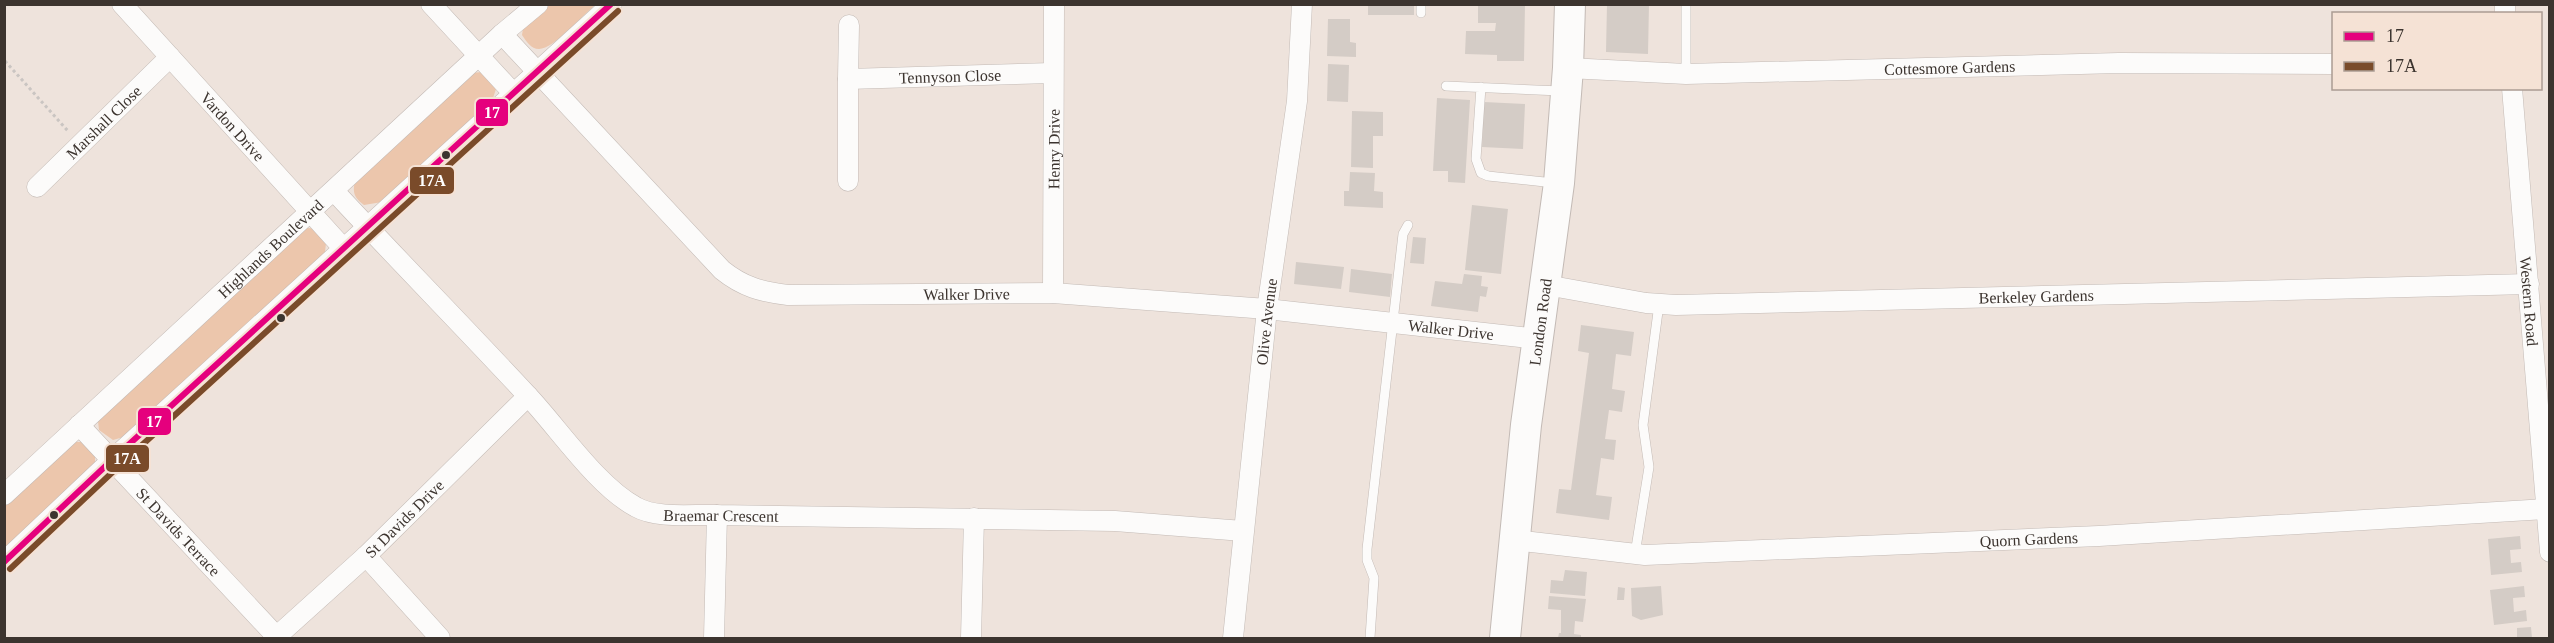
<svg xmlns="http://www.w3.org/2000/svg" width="2554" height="643" font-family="Georgia,serif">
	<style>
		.green { fill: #ecc6ac }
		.building { fill: #d4ccc6 }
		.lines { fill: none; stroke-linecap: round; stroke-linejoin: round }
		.lane-casing { stroke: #c3bab5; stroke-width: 10 }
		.street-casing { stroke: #c3bab5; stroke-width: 21 }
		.primary-casing { stroke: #c3bab5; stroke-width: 32 }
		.path { stroke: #cac5c2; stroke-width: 3; stroke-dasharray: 3 3; stroke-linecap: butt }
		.lane { stroke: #fcfbfa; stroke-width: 9 }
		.street { stroke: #fcfbfa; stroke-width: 20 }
		.primary { stroke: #fcfbfa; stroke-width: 30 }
		.bus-1-casing { stroke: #f5e2d5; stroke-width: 10 }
		.bus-2-casing { stroke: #f5e2d5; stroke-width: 10 }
		.bus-1 { stroke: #e5007d; stroke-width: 6 }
		.bus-2 { stroke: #7a4b2a; stroke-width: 6 }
		.bus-dot { fill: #3c342f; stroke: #f5e2d5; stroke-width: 2 }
		.labels { text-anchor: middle; stroke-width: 5; stroke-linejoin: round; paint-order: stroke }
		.street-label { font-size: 16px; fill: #3c342f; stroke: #f5e2d5 }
		.line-badge { stroke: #f5e2d5; stroke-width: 2 }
		.badge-label { font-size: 16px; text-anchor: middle; font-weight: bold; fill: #fff }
	</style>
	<rect width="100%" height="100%" fill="#eee3dc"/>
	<path class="green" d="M544,5H595C583,15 554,49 539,49C531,49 526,41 522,35L524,22Z
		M482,72L491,80L496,89L492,101L382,202L364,205C353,197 352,191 356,178L472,73Z
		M309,228L316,229L326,243L325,252L319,260L127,436L113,440L99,430L98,421L103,410L300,229Z
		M71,442H85L95,454V462L5,550L4,503Z"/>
	<path class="building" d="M1368,4H1414V15H1368Z
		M1478,4H1525L1524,61H1497V55L1465,54L1466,31H1495L1496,23H1478Z
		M1607,4H1649L1648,54L1606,52Z
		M1328,19H1350V42L1356,43V57L1327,56Z
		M1328,64L1349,65L1348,102L1327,101Z
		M1437,98L1470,100L1465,183L1448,182V171H1433Z
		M1484,102L1525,104L1523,149L1482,147Z
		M1352,111L1383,112V136H1373V168L1351,167Z
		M1350,172L1375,173L1374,191L1383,192V208L1344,206V191H1349Z
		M1472,205L1508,209L1501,274L1465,270Z
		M1413,237L1426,238L1424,264L1410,263Z
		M1296,262L1344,267L1341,289L1294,284Z
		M1351,269L1392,274L1390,297L1349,292Z
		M1464,274L1482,276L1481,286L1488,287L1486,297L1480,296L1478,312L1431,306L1435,281L1462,284Z
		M1581,325L1634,332L1631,356L1616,354L1612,389L1625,391L1622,412L1609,410L1605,439L1616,440L1614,460L1601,458L1596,495L1612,497L1609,520L1556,513L1559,489L1571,490L1589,353L1578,351Z
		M2520,536L2521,549L2510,550L2511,563L2521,562L2522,572L2491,575L2488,539Z
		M1565,570L1587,572L1585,596L1550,593L1551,580L1563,581Z
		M1661,586L1663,615L1641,620L1632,616L1631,588Z
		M2524,586L2525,597L2513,598L2514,612L2526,610L2527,621L2494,625L2490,590Z
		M1618,587L1625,588L1624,600H1617Z
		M1549,596L1586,599L1583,622L1575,621L1574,634L1581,635V638H1558L1559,633H1561V610L1548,609Z
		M2531,627L2532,638H2517V628Z"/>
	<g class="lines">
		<g class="lane-casing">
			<path id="lane" d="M1686,4V74
				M1421,13V4
				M1446,86L1561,91
				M1481,87L1476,159L1481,173L1488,176L1554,183
				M1635,554L1649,467L1643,425L1659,304
				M1370,638L1374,578L1367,560V549L1403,234L1408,225"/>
		</g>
		<g class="street-casing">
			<g id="street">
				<path id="s1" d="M122,4L344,249"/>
				<path d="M431,4L514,94"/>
				<path d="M2505,4V14"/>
				<path id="s2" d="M502,34L722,270C743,287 762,292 788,295L1053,293L1267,309L1539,339"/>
				<path id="s3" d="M1568,68L1686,74L2119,63L2334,64"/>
				<path d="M848,79L849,25"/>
				<path id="s4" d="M2512,88L2550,552"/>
				<path id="s5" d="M848,181V79L1052,73"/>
				<path id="s6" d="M37,187L170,57"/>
				<path id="s7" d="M334,191C398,260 464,327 528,396C559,429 597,486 636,507C657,519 693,514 717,515L1115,521L1243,531"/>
				<path id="s8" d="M1546,285L1646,303L1676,305L2529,284"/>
				<path id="s9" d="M1053,293L1054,4"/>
				<path id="s10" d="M79,425L277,637"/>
				<path id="s11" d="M4,495L502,34L538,4"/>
				<path id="s12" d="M1514,540L1645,555L2099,536L2545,509"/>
				<path d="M366,556L440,638"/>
				<path d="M4,562L113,459L612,4"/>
				<path id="s13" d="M275,638L366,556L528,396"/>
				<path d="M714,638L717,515"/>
				<path d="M971,638L974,518"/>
				<path id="s14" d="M1233,638L1267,309L1297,101L1302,4"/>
			</g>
		</g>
		<g class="primary-casing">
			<g id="primary">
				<path id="s15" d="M1505,638L1526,425L1559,183L1568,68L1570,4"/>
			</g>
		</g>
		<path class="path" d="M5,61L68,131"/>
		<use href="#lane" class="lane"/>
		<use href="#street" class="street"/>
		<use href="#primary" class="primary"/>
		<g class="bus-1-casing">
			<path id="bus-1" d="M4,562L113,459L611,4"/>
		</g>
		<g class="bus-2-casing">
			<path id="bus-2" d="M10,569L119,466L618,11"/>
		</g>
		<use href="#bus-1" class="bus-1"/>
		<use href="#bus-2" class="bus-2"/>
	</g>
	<g class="bus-dot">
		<circle cx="446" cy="155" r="5"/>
		<circle cx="281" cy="318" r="5"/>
		<circle cx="54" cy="515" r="5"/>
	</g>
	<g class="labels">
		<g class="street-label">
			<text dy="6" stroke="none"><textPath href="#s3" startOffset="382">Cottesmore Gardens</textPath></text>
			<text dy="6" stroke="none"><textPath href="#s5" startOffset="204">Tennyson Close</textPath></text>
			<text dy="6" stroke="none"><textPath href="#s6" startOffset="93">Marshall Close</textPath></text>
			<text dy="6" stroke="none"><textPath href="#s1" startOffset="165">Vardon Drive</textPath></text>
			<text dy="6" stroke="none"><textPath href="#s9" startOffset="144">Henry Drive</textPath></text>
			<text dy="6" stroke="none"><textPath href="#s11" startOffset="363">Highlands Boulevard</textPath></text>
			<text dy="6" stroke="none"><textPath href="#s2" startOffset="573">Walker Drive</textPath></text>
			<text dy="6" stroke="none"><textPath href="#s8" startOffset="492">Berkeley Gardens</textPath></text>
			<text dy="6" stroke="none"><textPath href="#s4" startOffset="214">Western Road</textPath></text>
			<text dy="6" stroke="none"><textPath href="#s14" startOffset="318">Olive Avenue</textPath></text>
			<text dy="6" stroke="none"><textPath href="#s15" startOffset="318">London Road</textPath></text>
			<text dy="6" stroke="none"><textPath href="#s2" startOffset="1059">Walker Drive</textPath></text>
			<text dy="6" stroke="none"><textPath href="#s7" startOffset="524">Braemar Crescent</textPath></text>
			<text dy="6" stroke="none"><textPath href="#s13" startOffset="176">St Davids Drive</textPath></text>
			<text dy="6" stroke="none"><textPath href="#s10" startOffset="146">St Davids Terrace</textPath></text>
			<text dy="6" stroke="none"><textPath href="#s12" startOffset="516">Quorn Gardens</textPath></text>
		</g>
	</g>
	<g class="line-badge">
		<rect x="475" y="98" width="34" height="29" rx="6" fill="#e5007d"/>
		<rect x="409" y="166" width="46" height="29" rx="6" fill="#7a4b2a"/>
		<rect x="137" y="407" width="35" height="29" rx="6" fill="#e5007d"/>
		<rect x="105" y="444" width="45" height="29" rx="6" fill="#7a4b2a"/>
	</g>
	<g class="badge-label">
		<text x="492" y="118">17</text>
		<text x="432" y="186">17A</text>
		<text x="154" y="427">17</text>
		<text x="127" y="464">17A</text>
	</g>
	<rect width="2554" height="643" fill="none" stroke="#3c342f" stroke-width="12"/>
	<rect x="2332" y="12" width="210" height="78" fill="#f5e2d5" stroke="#ab9c93" stroke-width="1.5"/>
	<rect x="2344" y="32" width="30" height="9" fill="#e5007d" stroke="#ab9c93" stroke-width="1.5"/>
	<text x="2386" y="42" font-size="18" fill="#3c342f">17</text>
	<rect x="2344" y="62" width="30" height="9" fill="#7a4b2a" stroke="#ab9c93" stroke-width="1.5"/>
	<text x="2386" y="72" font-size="18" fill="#3c342f">17A</text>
</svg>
